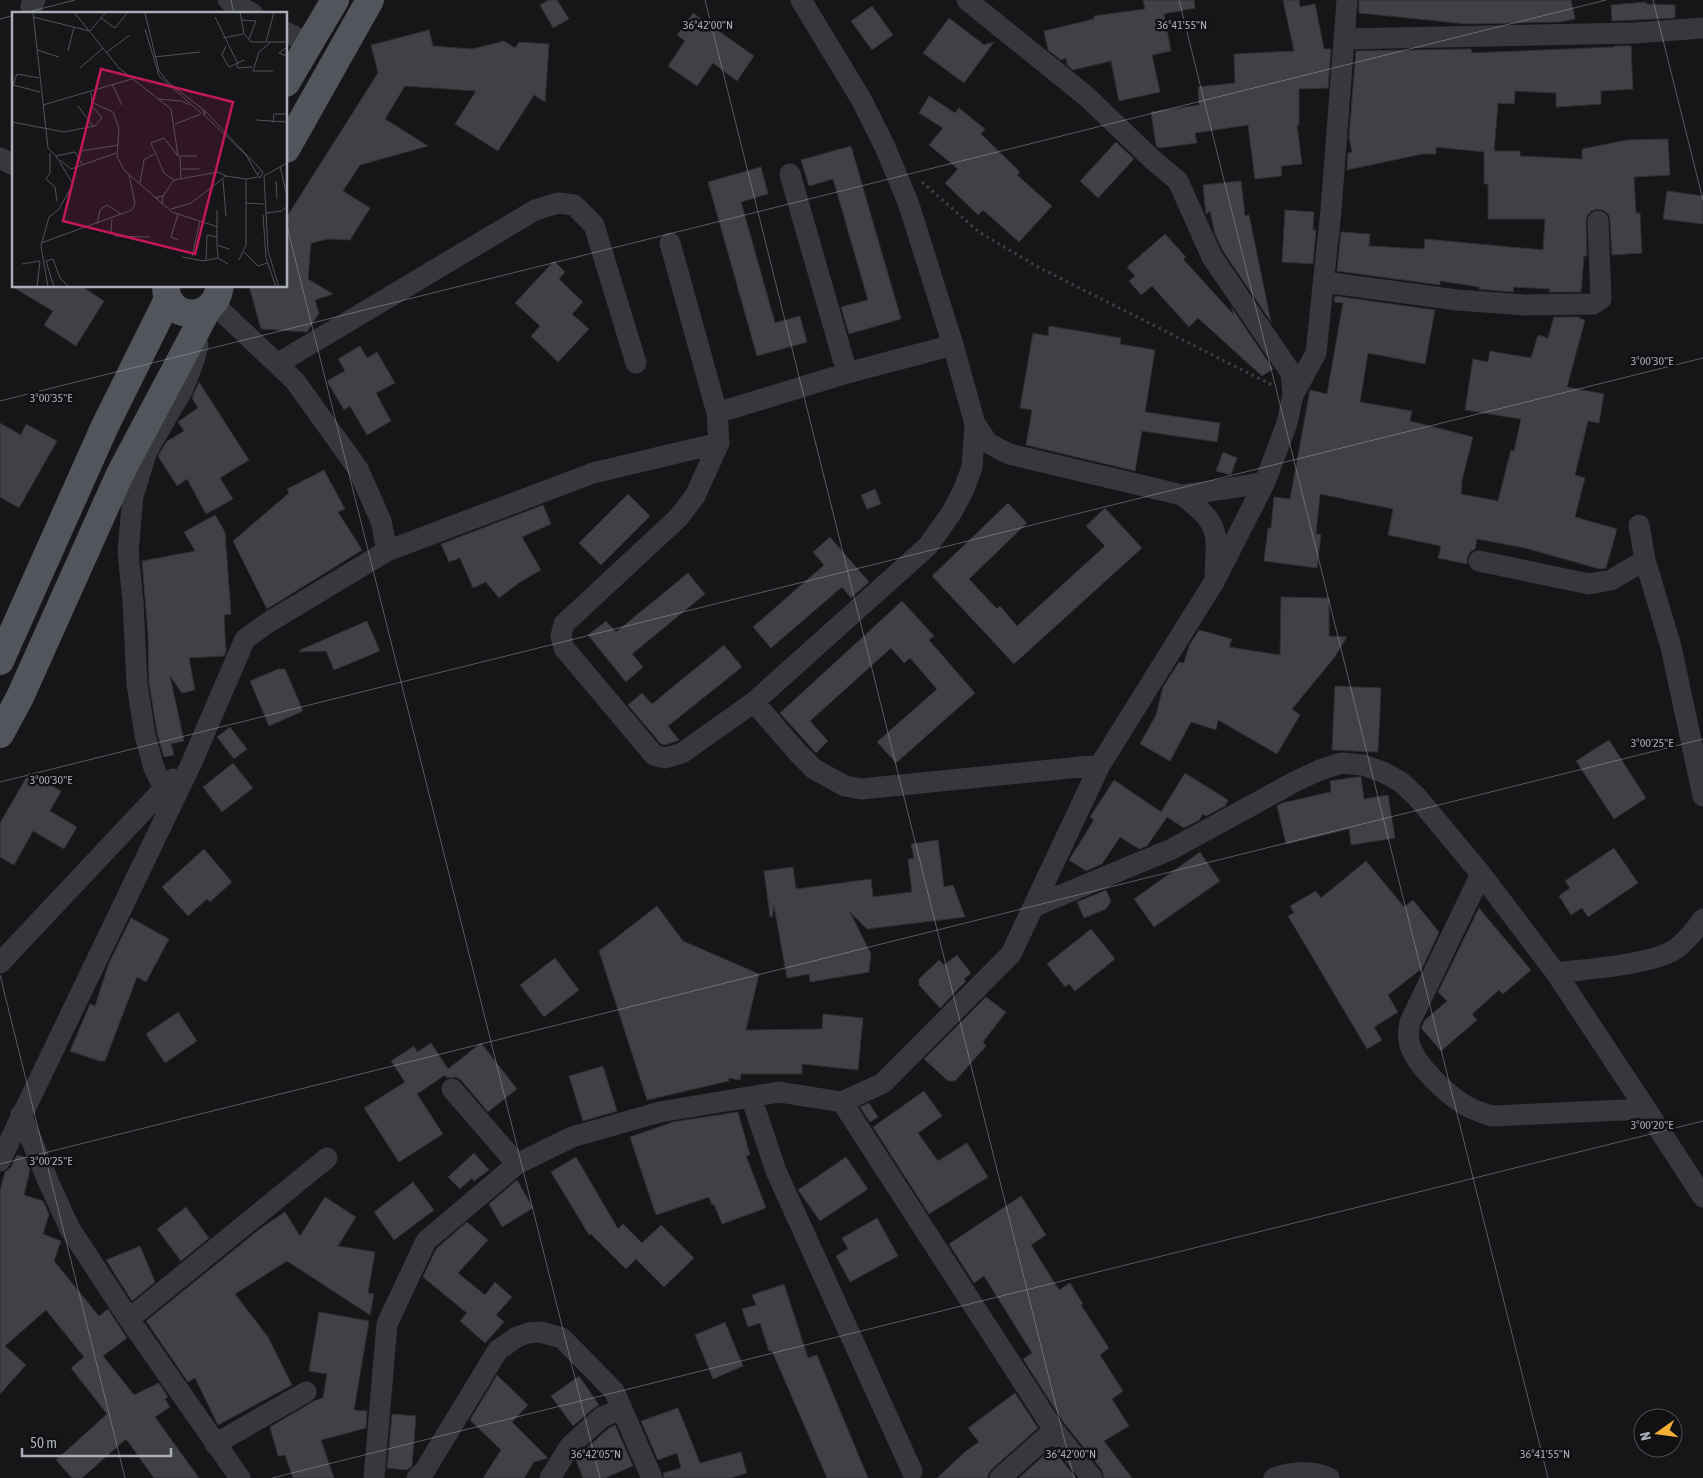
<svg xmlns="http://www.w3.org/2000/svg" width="1703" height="1478" font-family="'Asap Condensed',sans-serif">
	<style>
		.building { fill: #404145; stroke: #303034 }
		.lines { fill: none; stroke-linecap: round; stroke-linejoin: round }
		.path { stroke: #3d3f44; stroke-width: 3; stroke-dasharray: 2.5 4; stroke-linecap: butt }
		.minor { stroke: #37383d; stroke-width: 21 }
		.major { stroke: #53555c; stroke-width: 28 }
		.ticks { fill: none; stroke: #a8adb8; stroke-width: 1; stroke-opacity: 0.45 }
		.inset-road { fill: none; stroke: #505258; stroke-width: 1 }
		.view { fill: #c2185b; fill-opacity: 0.15; stroke: #c2185b; stroke-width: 2.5 }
		.inset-edge { fill: none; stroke: #a8adb8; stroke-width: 2.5 }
		.ticks-label { font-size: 12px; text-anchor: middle; fill: #a8adb8; stroke: #111113; stroke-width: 5; stroke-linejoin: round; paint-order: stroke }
	</style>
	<rect width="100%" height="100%" fill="#161618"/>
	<path class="building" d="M548,0H557L569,19L553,28L540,5Z
		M1143,0H1194L1195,8L1164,14L1171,51L1152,55L1160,92L1119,101L1111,61L1073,70L1067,65L1066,58L1061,60L1048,50L1044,31L1094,19V16L1145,9Z
		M1283,0H1299L1300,7L1315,4L1324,49H1331L1328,88L1299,89V125H1297L1302,164L1281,166L1282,176L1255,179L1248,125L1195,133L1197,143L1159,148L1156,145L1151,112L1199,105L1198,87L1235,83L1234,54L1294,51Z
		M1359,0H1571L1575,19L1560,22L1467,24L1359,13Z
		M1646,2V4L1675,5V18L1612,21L1611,5Z
		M872,6L893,35L872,50L851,21Z
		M693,13L754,56L737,81L713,63L697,86L668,66L685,41L677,35Z
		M949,18L983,44L982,45L994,42L964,83L923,53Z
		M429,30L433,46L472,49L504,41L515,48L519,42L549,44L545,102L534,95L498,151L455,124L476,91L405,86L385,119L428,146L360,165L343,191L370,208L350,240L328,239L311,243L308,279L333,294L315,300L319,313L307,332L261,329L249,286H286V218L378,73L371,45Z
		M1614,46H1631L1633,89L1601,91V104L1556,107V93L1515,91L1514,104L1498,103L1494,151H1520V156L1582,159V149L1627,140L1668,139L1670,175L1634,177L1636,213H1640L1642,253L1612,255L1610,221L1609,215L1603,210L1597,209L1591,211L1587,216L1586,221L1587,256H1584L1581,292H1549L1550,289L1514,287L1513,292L1479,289V287L1440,281V285L1337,271L1341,232L1370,234L1369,246L1424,249L1425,239L1543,250L1545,219H1488V184H1484V152L1436,147V154H1422L1347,170L1348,153L1352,152L1349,137L1356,51L1471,49L1472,53L1614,47Z
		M929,96L955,113L959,108L985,129L981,134L1020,172L1017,175L1052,206L1019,242L983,210L978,215L945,183L958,169L929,145L943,128L919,113Z
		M1116,142L1134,159L1098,198L1080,181Z
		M851,146L901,319L849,334L841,307L868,300L833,179L809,186L801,160Z
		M761,167L768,194L741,202L775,323L800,316L807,342L757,356L708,182Z
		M1241,181L1245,216L1249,215L1271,322L1223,251L1215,234L1210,211L1206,214L1203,185Z
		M1667,191L1703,196V224L1663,219Z
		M1285,210L1314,212L1313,230H1316L1313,264L1282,262Z
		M1165,234L1186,257L1183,259L1233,314L1232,308L1273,369L1262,376L1198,318L1189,327L1152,286L1141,295L1129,281L1135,276L1127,267Z
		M554,261L565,272L559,279L583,302L572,314L589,329L558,362L531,336L540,326L515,303Z
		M11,286H81L104,301L76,346L44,325L53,311Z
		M1335,296L1435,310L1425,364L1368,353L1360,402L1412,411L1410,421L1473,437L1462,480L1461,494L1498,501L1511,450L1514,451L1521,419L1465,410L1473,359L1488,362L1490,351L1531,358L1538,335L1548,338L1554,317H1580L1579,318L1585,320L1567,387L1604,394L1599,423L1588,421L1575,475L1585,478L1575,517L1617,529L1606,568L1600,569L1525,548L1477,539L1475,549L1470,552L1467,558V564L1438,558L1441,546L1388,535L1393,509L1320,494L1316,534H1321L1317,568L1264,561L1268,528H1271L1274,497L1290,499L1310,390L1327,394L1343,303L1334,302Z
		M1049,326L1121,338L1120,344L1155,350L1145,412L1220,423L1217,442L1142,431L1135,471L1026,445L1032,410L1020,408L1033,333L1048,336Z
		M360,346L367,358L377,352L395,383L376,393L391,421L367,435L350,406L344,410L327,381L345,371L338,359Z
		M199,382L249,460L220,478L233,499L206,514L187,479L177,486L158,456L166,442L184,431L178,422L179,421L198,408L192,398Z
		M0,423L21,435L26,424L57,441L19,508L0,497Z
		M1223,452L1237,458L1231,475L1216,471Z
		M324,470L345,509L338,512L362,550L267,609L233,541L289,493L287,489Z
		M875,489L881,504L867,509L861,495Z
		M628,494L650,516L601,565L579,543Z
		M1008,503L1027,523L969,579L997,609L1000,606L1017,626L1105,546L1086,526L1105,508L1142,548L1014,664L932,576Z
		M543,505L551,524L522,537L541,570L520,582L499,598L486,582L473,588L460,558L449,562L441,544Z
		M215,515L225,532L231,614L224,615L226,651L224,656L189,658L195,690L182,693L170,676L184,741L171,744L174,755L164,757L157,732L149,683L148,634L142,561L195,551L184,532Z
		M830,537L869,582L851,598L842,587L771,648L753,627L824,565L813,552Z
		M688,573L705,594L632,654L643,667L626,682L588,635L606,621L616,632Z
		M1281,597L1329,598V636L1347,637L1334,658L1292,709L1300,715L1277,754L1218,720L1216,730L1191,722L1170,761L1140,744L1156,715L1163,687L1179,662L1184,663L1189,646L1199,630L1232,639L1229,647L1280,655Z
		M902,601L934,636L929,640L975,693L896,763L877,742L937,689L910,658L904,663L891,648L810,721L828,741L816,753L780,713Z
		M367,621L380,651L334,670L326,651L300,652V650Z
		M724,645L742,667L668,726L679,740L665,745L661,744L628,705L642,693L652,704Z
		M278,669H285L303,711L269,726L250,681Z
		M1335,686L1381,688L1378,752L1332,750Z
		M230,727L247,749L234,759L217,737Z
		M1609,740L1646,798L1614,819L1576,761Z
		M233,763L253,788L222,812L203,787Z
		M29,773L61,791L50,811L77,827L64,849L33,831L14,865L0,857V823Z
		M1185,773L1228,800L1225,806L1206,816L1203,814L1199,820L1184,828L1167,817L1147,846L1139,849L1120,837L1102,864L1086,871L1069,860L1094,820L1090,817L1114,780L1161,812Z
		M1356,777H1361L1364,799L1388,795L1395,838L1351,845L1349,829L1286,844L1277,806L1282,803L1331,792L1330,781Z
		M938,840L944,887L953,885L965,917L867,929L850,912L871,954L869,972L810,982L809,974L787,978L774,906L772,917H770L764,871L793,867L796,889L871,879L873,897L912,892L908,859L914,858L911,844Z
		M1614,848L1638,883L1588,917L1582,908L1571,915L1559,896L1570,888L1565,881Z
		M204,849L232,882L210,902L207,899L188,916L162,887Z
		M1200,852L1220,881L1154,927L1134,899Z
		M1366,861L1404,907L1413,900L1439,932L1421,971L1420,970L1388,995L1398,1012L1374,1027L1382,1040L1367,1049L1288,916L1294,913L1290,906L1316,891L1321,898Z
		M1106,890L1111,901L1106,909L1084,918L1077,902Z
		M657,906L683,941L759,974L746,1030L822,1029L823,1014L863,1018L858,1070L802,1064V1074H741L740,1080L728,1078L729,1081L647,1100L599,951Z
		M1479,908L1531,970L1503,994L1499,990L1472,1014L1477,1020L1441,1051L1421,1028L1425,1020L1447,1001L1438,992Z
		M131,918L169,939L146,982L137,977L105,1061H99L70,1051L90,1004L95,1006L109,963Z
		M1091,929L1115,959L1075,991L1069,984L1065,987L1047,964Z
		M957,955L971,973L964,979L966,981L940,1008L919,985V979L939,960L944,965Z
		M555,958L579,990L544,1017L520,985Z
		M986,997L1006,1012L983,1042L986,1046L955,1081H948L924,1059Z
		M178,1012L197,1041L165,1063L146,1034Z
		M431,1043L448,1069L481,1043L517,1089L488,1112L461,1080L456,1077L447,1078L445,1075L417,1094L443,1134L399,1162L364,1108L405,1082L391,1061L414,1046L417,1052Z
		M603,1066L617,1111L583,1121L569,1076Z
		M924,1091L942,1116L918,1133L938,1161L967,1143L988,1177L929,1214L873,1127Z
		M869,1103L878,1117L870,1122L860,1107Z
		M738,1112L750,1155L746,1156L766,1208L722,1224L714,1204L712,1205L709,1197L656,1215L630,1137L673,1122Z
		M474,1153L489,1170L474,1181L472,1178L460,1189L448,1177Z
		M17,1155L25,1157L30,1170L24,1195L43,1201L49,1214L43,1234L61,1241L54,1261L99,1316L108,1309L127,1338L103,1356L134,1395L159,1383L168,1397L165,1399L170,1407L155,1417L199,1478H154L126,1439L82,1478H72L56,1460L107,1414L71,1368L84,1357L46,1310L5,1346L26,1365L0,1394V1191L5,1172L11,1167Z
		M576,1157L618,1229L623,1224L642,1243L661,1225L694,1258L664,1287L636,1259L626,1269L591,1234L589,1235L551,1172Z
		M846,1157L868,1189L820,1221L798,1190Z
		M517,1180L533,1208L502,1227L489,1204Z
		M413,1182L434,1210L394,1240L374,1212Z
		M1021,1196L1046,1235L1031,1245L1059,1290L1070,1283L1083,1304L1081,1305L1109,1348L1100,1355L1123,1391L1112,1399L1129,1426L1104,1441L1132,1478H1104L1102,1470L1064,1423L1023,1359L1032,1353L984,1276L974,1283L949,1244Z
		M325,1197L356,1217L338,1246L375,1252L368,1293L374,1294L370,1315L287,1261L235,1294L268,1337L292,1385L218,1425L195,1378L188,1382L146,1321L261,1228L285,1212L300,1236Z
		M186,1207L209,1238L181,1261L157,1229Z
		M877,1218L898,1256L850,1282L836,1256L848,1249L842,1238Z
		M467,1222L488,1240L458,1273L485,1295L495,1282L512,1297L496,1315L504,1322L485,1343L460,1321L467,1313L423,1277L436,1249Z
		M140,1246L155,1282L132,1301L106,1260Z
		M784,1284L808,1358L817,1355L868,1478H827L772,1351H769L760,1323L748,1327L742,1309L756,1305L752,1295Z
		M319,1312L369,1321L354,1410L367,1411L366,1428L321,1440L334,1478H293L285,1455L278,1456L270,1427L314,1401L323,1398L327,1374L309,1371Z
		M725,1322L743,1366L713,1379L695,1335Z
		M497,1375L528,1405L512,1422L548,1458L534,1462L524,1478H483L501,1450L470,1420Z
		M579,1376L599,1405L594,1408L573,1426L551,1396Z
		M1015,1393L1038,1428L992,1469L988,1474V1478H937L966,1451L979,1442L968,1428Z
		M678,1408L700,1463L741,1452L747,1473L731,1478H664L663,1473L681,1468L677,1453L658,1460L641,1421Z
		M392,1414L416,1416L412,1466L407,1470L387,1468Z
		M615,1425L633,1466L605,1478H583L576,1460L580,1454L609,1428Z
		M1052,1448L1076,1478H1019Z"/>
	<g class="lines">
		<path class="path" d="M922,182L979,232L1038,267L1272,385"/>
		<path class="minor" d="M228,0L253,14
			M801,0L861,99L885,147L908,202L953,345L975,424L988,443L1009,454L1182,495
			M967,0L1086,96L1152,159L1178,181L1212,257L1291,373L1293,395
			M32,14L31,6L35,0
			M286,32L309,44
			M1344,39L1635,33L1703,28
			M0,158L14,165
			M790,174L847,373
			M670,243L717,413L719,443L695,496L678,518L564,624L561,636L564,648L654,755L665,758L682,753L754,702L928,546L952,512L964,489L972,467L975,424
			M1324,282L1457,300L1525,305L1593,304L1601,299L1598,221
			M214,304L295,381L358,469L381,521L387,551
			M277,364L535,210L558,203L574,205L594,225L636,363
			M717,413L847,373L953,345
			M1639,525L1645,560L1671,647L1703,796
			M1479,561L1589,584L1611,580L1645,560
			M1215,574C1218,529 1218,523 1182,495C1209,491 1237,488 1265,482
			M754,702L798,753L814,769L845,786L861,789L1100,765
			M171,803L154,768L145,735L137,684L133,602L128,552L133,496L147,451L183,389L194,360L198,345
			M1481,874L1410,1022C1408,1031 1407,1039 1411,1048C1418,1067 1446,1093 1463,1104C1472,1110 1482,1113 1492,1116L1646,1109
			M1035,906L1172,849L1296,781L1320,770L1341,763L1363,765L1383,772L1401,782L1417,797L1481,874L1556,973L1646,1109L1703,1197
			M0,963L173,779
			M1556,973C1585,969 1655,965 1677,948C1687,940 1696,929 1703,919
			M452,1089L517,1164
			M751,1097L776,1171L912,1471
			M842,1102L1054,1430L1092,1478
			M21,1114L48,1181L70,1229L129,1319L240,1478
			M0,1161L192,762L245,639L269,622L387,551L593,473L719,443
			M129,1319L327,1158
			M215,1444L306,1392
			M374,1478L387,1324L426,1241L517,1164L572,1137L660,1112L779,1092L842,1102L883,1083L1011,954L1100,765L1214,582L1265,482L1287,423L1293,395L1316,353L1331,210L1347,0
			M417,1478L425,1470L498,1350L517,1337L528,1333L540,1332L562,1338L614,1391L652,1478
			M550,1478L570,1446L602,1417L622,1409
			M1000,1478L1054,1430
			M1274,1478C1293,1471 1311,1470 1329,1478"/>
		<path class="major" d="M286,83L335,0
			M286,149L370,0
			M166,286C165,320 214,325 220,286
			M0,661L105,426L168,299
			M0,734L20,697L120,474L207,310"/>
	</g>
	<path class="ticks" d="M231,0L234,14M705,0L1074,1478M1179,0L1548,1478M1653,0L1703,200M20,14L75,0M0,19L14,15M286,222L600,1478M0,401L1606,0M0,782L1703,358M0,975L125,1478M0,1164L1703,739M272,1478L1703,1121"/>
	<g transform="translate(12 12)">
		<rect width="275" height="275" fill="#161618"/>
		<path class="inset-road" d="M21,0L36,136L44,144L61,172L47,197L37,205L29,234L36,275M62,0L107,56L159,97L166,144M228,0L232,22L239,30H275M133,1L147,59L158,72L193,99L192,103L191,98M21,5L78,19L94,0M203,5L226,52M89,6L103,16L116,0M230,8L244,9L237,27M133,17L147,64L189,101M211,26L231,22M254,30L262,0M259,30L247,40L241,59H261M214,34L210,43L217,55L232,48M275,35L267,41L275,44M25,38L47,45M56,39L62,15M95,40L118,23M142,45L188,40M224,52L226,56L240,55M68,56L91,36M27,66L5,62L1,73L28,80M100,72L110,93M146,87L169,89L178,93M79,90L101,100L107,116L105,145L113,159L160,200L206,215M31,93L120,67M66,94L81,114M194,100L251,160L248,166L245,162L249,159M192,103L234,143L245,162M244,108L275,110M0,110L52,120L83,114L90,106L80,94L79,80M261,111L262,102H273L275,105M163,112L189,102M69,139L106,133M38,141V161L34,167L43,175L45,189M44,144L63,140L70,152M168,145L169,167M48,148L59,157L104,141M268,154L275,184M170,157H188M252,164L275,151M252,164L256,239L267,275M162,168L152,161L139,131L152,126L166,144H185M211,168L214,204M264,169L265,187M128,171L132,148L142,142M151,184L162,168L206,160L214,164M143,186L151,184L150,192M233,191L252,192M159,197L179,191L214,164L234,167L246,165M205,198V233L217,237M254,201L270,199L275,194M251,203L254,246L264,275M100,207L99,219L104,224L138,225M85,212L88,198L95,193L109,202M166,228L159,225L166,202M29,231L120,198L123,191L117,163M205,234L206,246L216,252M232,240L246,254L255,251M170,245L192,249L206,246M180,245L188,209M194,248L195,223L206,225M227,248L234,233V167M34,249L41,247L48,266L57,275M34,249L42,275M10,252L28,249M25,275L28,249"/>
		<path class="view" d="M89,57L221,90L183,242L51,209Z"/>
		<rect width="275" height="275" class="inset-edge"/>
	</g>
	<g class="ticks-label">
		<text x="708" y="29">36°42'00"N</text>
		<text x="1182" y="29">36°41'55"N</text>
		<text x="1652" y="365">3°00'30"E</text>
		<text x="51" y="402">3°00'35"E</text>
		<text x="1652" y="747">3°00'25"E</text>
		<text x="51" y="784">3°00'30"E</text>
		<text x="1652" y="1129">3°00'20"E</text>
		<text x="51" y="1165">3°00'25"E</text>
		<text x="596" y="1458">36°42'05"N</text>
		<text x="1071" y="1458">36°42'00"N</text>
		<text x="1545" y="1458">36°41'55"N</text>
	</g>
	<g transform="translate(1658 1433) rotate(256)"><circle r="24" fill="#111113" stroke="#4d4f55"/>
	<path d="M0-4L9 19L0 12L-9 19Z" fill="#f2b134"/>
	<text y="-8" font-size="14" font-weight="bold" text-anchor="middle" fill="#a8adb8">N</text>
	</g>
	<path d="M22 1448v8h149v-8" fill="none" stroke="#a8adb8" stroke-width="2.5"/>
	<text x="30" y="1448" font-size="15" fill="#a8adb8" stroke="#111113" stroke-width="4" paint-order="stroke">50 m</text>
</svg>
